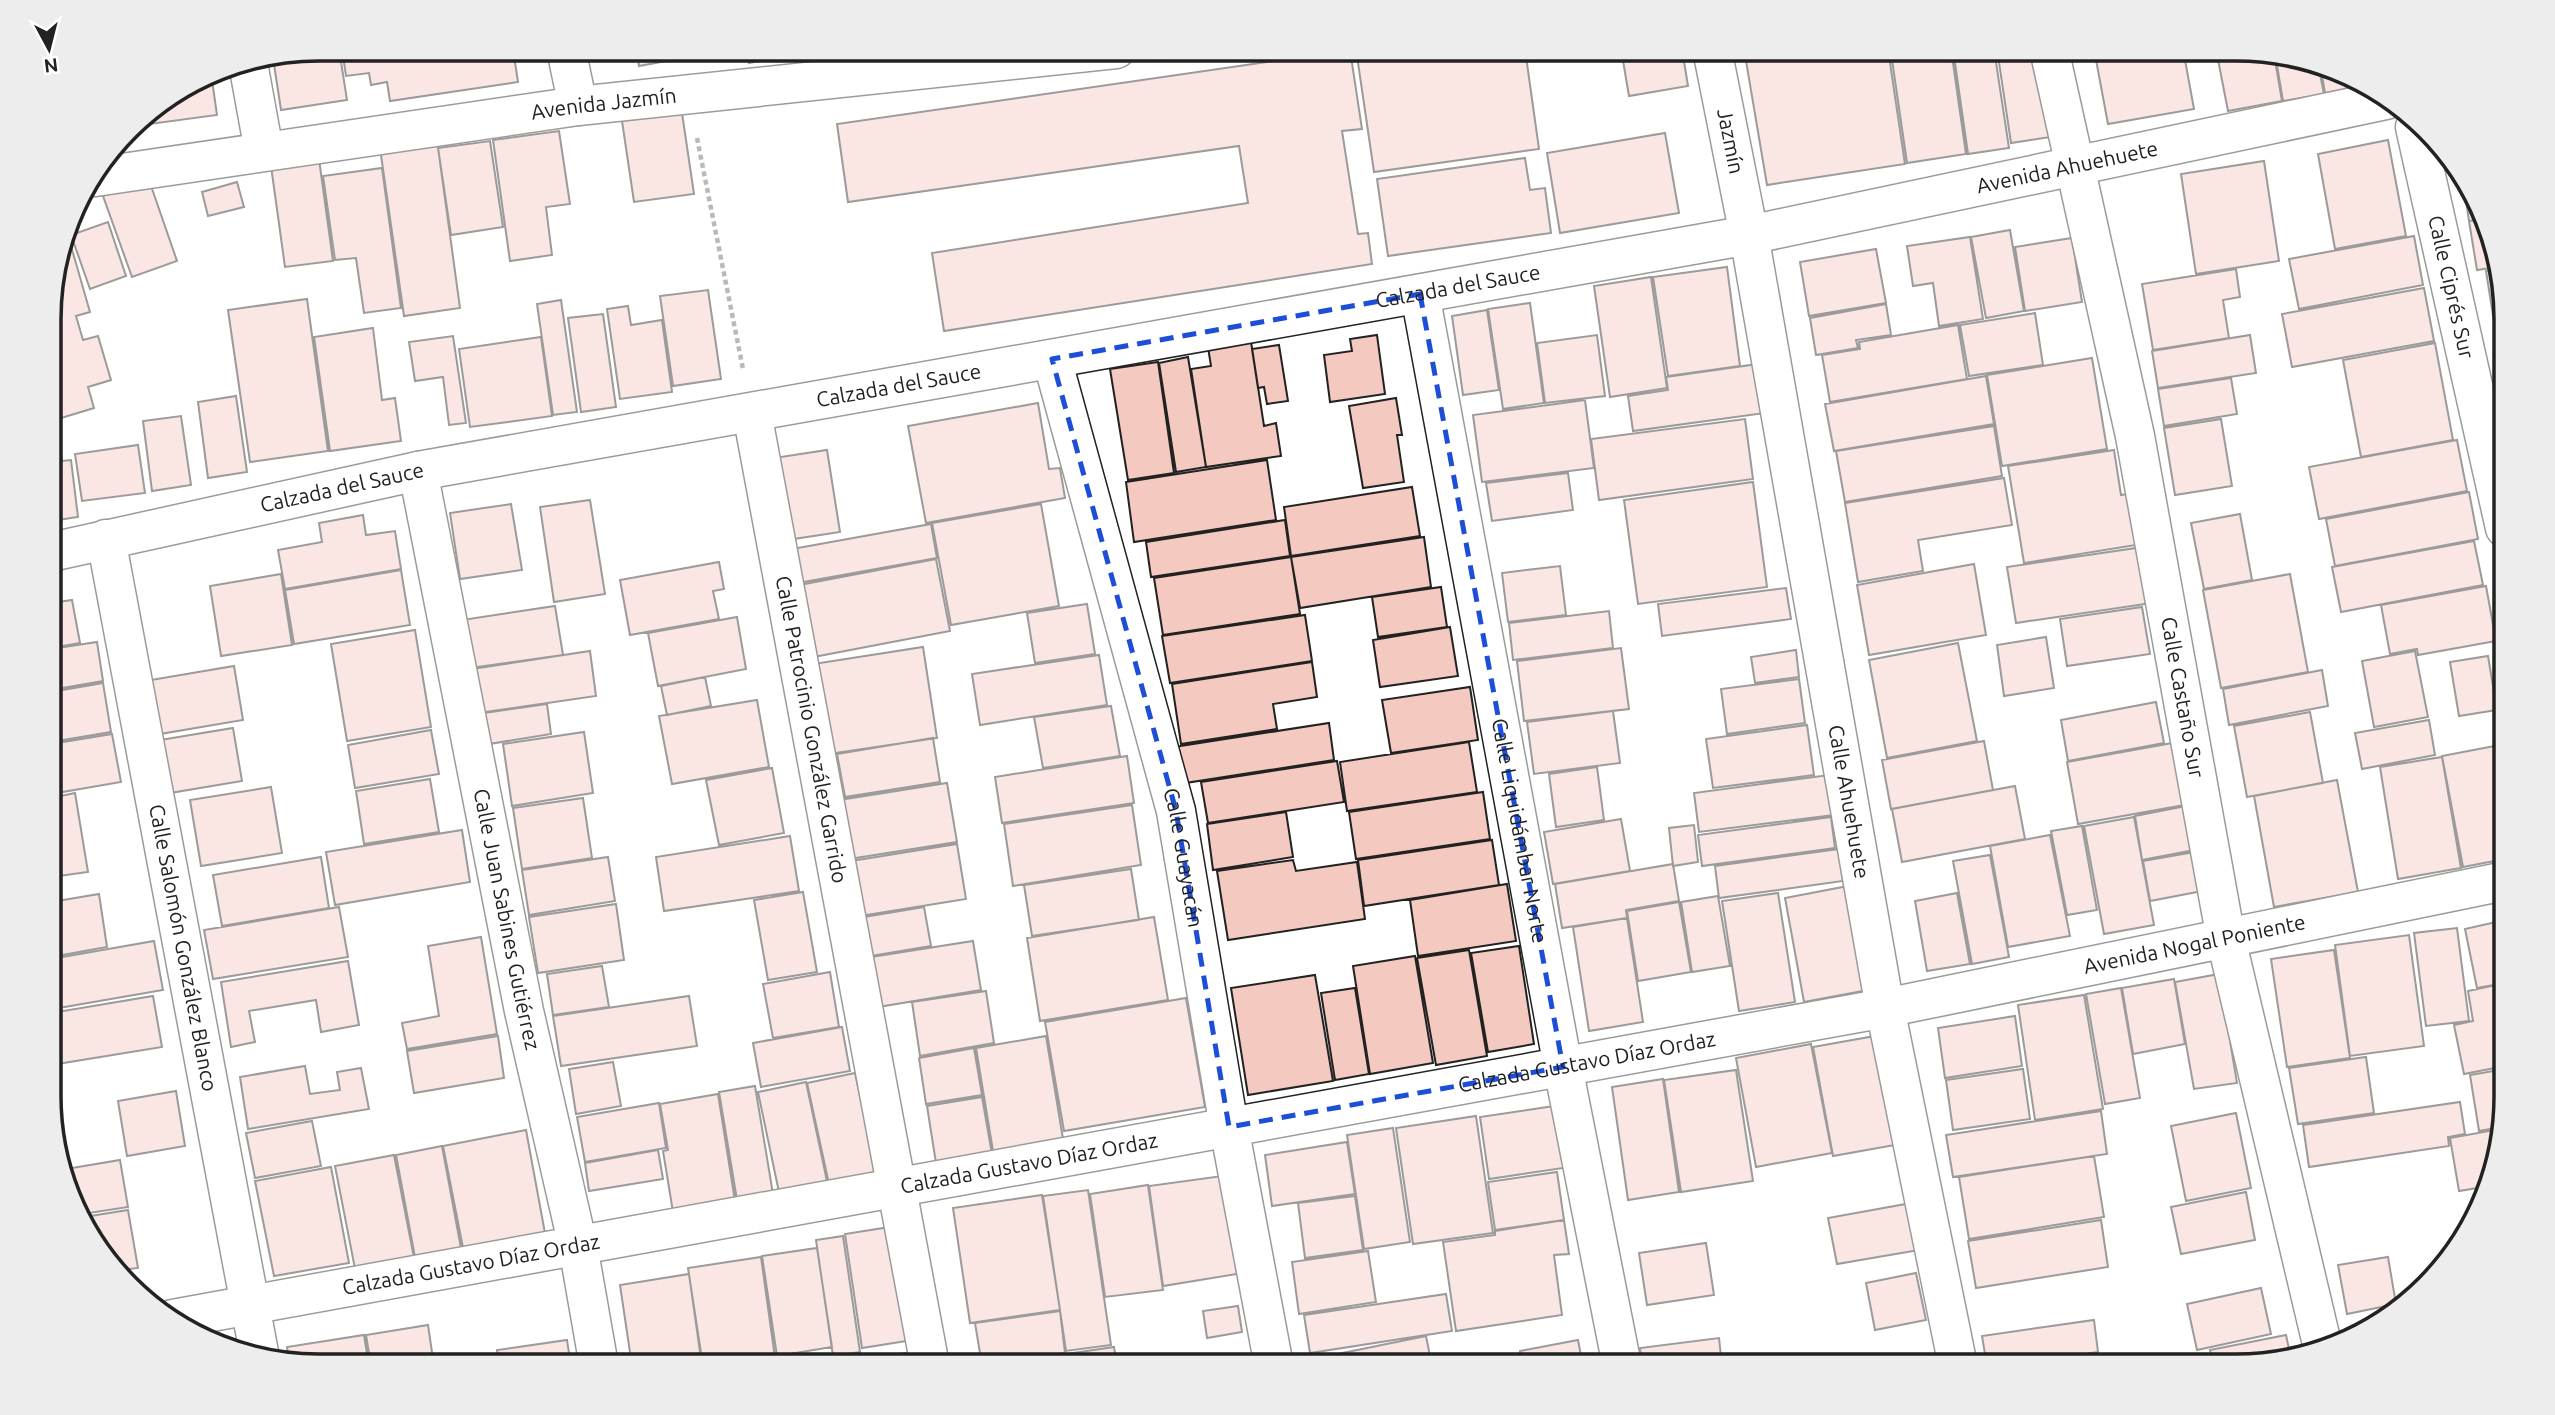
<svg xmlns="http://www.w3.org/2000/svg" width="2555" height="1415" font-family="Ubuntu,sans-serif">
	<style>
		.building { fill: #f3c9c0; stroke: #222; stroke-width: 2 }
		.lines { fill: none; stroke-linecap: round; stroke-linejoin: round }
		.street-casing { stroke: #222; stroke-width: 41 }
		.secondary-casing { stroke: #222; stroke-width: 41 }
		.path { stroke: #646464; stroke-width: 4.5; stroke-dasharray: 5 3.5; stroke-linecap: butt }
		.street { stroke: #fff; stroke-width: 38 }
		.secondary { stroke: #fff; stroke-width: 38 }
		.marked { fill: none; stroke: #1d4ed8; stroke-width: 5; stroke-dasharray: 14 9; stroke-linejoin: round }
		.labels { text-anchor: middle; stroke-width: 5; stroke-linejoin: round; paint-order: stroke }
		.street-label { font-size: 21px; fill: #222; stroke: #fff }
		.rim { fill: none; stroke: #222; stroke-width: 3.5 }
	</style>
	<rect width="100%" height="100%" fill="#fff"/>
	<path class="building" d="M320,49H339L347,100L281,110L273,58Z
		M342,49H513L518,82L390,101L387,82L371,85L369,73L346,76Z
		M636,49H693L694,56L639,66Z
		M747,49H782L783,56L749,63Z
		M784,49H824L786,56Z
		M1356,49H1525L1539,149L1374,172Z
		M1621,49H1682L1688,86L1629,96Z
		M1744,49H1888L1905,164L1767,185Z
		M1921,49H1951L1966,154L1907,163L1891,53Z
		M1953,49H1994L2009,148L1968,154Z
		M1997,49H2038L2051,137L2011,143Z
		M2094,49H2183L2194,109L2108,124Z
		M2216,49L2274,54L2282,101L2228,111Z
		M1350,50L1362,129L1342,131L1358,234L1368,233L1372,264L944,331L932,253L1248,203L1239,146L848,202L837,124Z
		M2275,54L2305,58L2318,64L2324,94L2283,101Z
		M2320,64L2370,85L2325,93Z
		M211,73L217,115L150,124L148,112Z
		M148,112L150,124L133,127L141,116Z
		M682,113L694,194L634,202L622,121Z
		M559,131L570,204L546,207L552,255L510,261L493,140Z
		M1665,133L1679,213L1560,233L1547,153Z
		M437,140L460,308L404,316L380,148Z
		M2388,140L2406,236L2335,249L2318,154Z
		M490,141L503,227L451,235L438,148Z
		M1525,158L1530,190L1545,188L1551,233L1388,256L1377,179Z
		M319,159L333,261L285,267L271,166Z
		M2264,161L2279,261L2196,274L2181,174Z
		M382,168L401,308L364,313L356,258L335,260L323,176Z
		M149,180L177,261L132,277L103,196Z
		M237,182L244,207L208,216L202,192Z
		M2469,186L2485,219L2469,221L2464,187Z
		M2485,219L2492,233L2498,267L2477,270L2469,221Z
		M108,222L126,276L90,289L71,235Z
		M2010,230L2024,311L1986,318L1971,237Z
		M67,232L90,312L76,316L83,340L98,336L111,380L88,387L94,408L58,419L51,396V285Z
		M2414,236L2423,285L2299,309L2289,259Z
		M1970,237L1983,319L1939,326L1933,283L1913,286L1907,246Z
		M2072,238L2082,302L2025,311L2015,247Z
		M1876,249L1886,303L1809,316L1800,262Z
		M1727,267L1740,366L1668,376L1653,277Z
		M2236,269L2240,297L2223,300L2229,338L2153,350L2142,284Z
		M2499,269L2505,302V326L2495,328L2486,271Z
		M1651,277L1667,388L1610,397L1594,286Z
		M2424,288L2434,341L2292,367L2282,314Z
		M708,290L721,379L673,386L660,296Z
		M307,299L328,451L250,462L228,310Z
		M561,300L577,412L553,415L537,304Z
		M1530,303L1544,403L1503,409L1488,309Z
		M1886,304L1891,335L1856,340L1858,348L1816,355L1810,318Z
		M628,306L631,325L662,320L672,392L620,399L607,309Z
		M1487,310L1499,390L1463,395L1452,316Z
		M2035,313L2043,365L1969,376L1960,325Z
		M603,314L616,407L581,412L568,318Z
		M1958,325L1967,379L1830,402L1822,355L1860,349L1859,342Z
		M373,328L382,400L395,398L401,441L330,451L314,337Z
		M1250,335L1264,426L1276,423L1281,456L1206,467L1191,369L1211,366L1207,341Z
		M1377,335L1385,394L1330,402L1324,355L1352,351L1350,339Z
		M1597,335L1605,396L1545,403L1537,343Z
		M2250,335L2256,373L2158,388L2152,351Z
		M453,336L466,423L449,425L443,377L415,381L409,342Z
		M541,337L552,416L470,427L459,349Z
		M2435,343L2453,440L2361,457L2343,360Z
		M1279,345L1288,401L1267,404L1264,387L1258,388L1252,349Z
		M1188,357L1206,467L1176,472L1159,363Z
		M2092,358L2107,449L2002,466L1987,375Z
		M1158,362L1174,473L1128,480L1110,369Z
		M1758,364L1765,413L1633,431L1628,396L1668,390L1666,377Z
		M1986,376L1994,424L1834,451L1825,404Z
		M2231,378L2237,414L2164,426L2158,389Z
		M236,396L247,472L208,478L198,402Z
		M1396,398L1402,435H1397L1404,482L1363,488L1349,406Z
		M1585,400L1594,468L1482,482L1473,415Z
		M1038,403L1049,469L1060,468L1065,498L926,523L908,426Z
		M181,416L191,485L152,491L143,421Z
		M1745,419L1753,479L1599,500L1591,439Z
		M2221,419L2232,486L2175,495L2164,428Z
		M1994,426L2002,476L1845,502L1836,451Z
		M59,439L62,461L71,460L78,517L51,521V440Z
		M2457,440L2467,491L2319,519L2309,467Z
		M138,445L145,493L82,501L75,454Z
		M827,450L840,532L787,540L774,458Z
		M2114,450L2121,495L2134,493L2142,544L2024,563L2008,466Z
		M1267,460L1276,520L1134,542L1126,482Z
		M1568,473L1573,510L1492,521L1486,483Z
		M2004,478L2012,525L1918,540L1923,571L1858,582L1845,503Z
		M1753,482L1767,587L1638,604L1624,500Z
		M1412,487L1420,536L1291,556L1284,507Z
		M2469,492L2478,539L2335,566L2326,519Z
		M590,500L605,594L554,602L540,507Z
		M511,504L522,570L460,579L450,513Z
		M1041,504L1059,606L951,625L932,523Z
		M2240,514L2252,580L2204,589L2191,523Z
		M363,515L366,535L395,531L401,569L285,589L278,550L322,542L319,523Z
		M1285,520L1290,556L1151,577L1146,542Z
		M931,524L937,558L787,585L781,551Z
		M1424,537L1431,587L1300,608L1291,557Z
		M2474,541L2483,585L2341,612L2332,567Z
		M2143,547L2152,603L2016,623L2007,567Z
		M1291,557L1300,614L1163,635L1154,578Z
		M936,559L950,631L803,659L789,587Z
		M719,562L724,589L713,591L719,619L630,635L620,580Z
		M1974,564L1986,635L1869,655L1857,585Z
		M1560,566L1566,615L1508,622L1502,573Z
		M401,570L410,625L294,644L285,590Z
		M281,574L292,645L221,656L210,586Z
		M2290,574L2308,672L2221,688L2203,590Z
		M2486,586L2496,641L2418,655L2417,649L2390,654L2381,605Z
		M1441,587L1447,627L1378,637L1372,597Z
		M1786,588L1791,619L1662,636L1658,604Z
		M72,600L80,643L51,648V603Z
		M1087,604L1095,654L1035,663L1027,613Z
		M555,606L563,655L470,668L462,620Z
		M2142,607L2150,654L2067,666L2060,619Z
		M1609,611L1613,648L1513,660L1509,623Z
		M1305,615L1312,661L1170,683L1162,636Z
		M737,617L746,669L658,686L648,633Z
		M1450,627L1458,676L1380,687L1373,640Z
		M415,630L431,727L347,741L331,644Z
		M2046,637L2054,688L2004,696L1997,645Z
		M97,642L103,681L51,690V649Z
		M1958,643L1977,741L1887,758L1869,660Z
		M923,647L937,738L822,755L807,665Z
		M1621,648L1629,709L1524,721L1517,661Z
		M1796,650L1799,677L1755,683L1751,657Z
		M590,651L596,696L478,713L472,669Z
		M2415,651L2428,717L2374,727L2362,661Z
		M1099,655L1107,705L980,725L972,674Z
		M2488,656L2497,710L2459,716L2450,662Z
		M1312,662L1317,697L1273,704L1277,729L1181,744L1172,684Z
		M234,666L243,720L154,735L145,681Z
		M2322,670L2328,706L2229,725L2223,689Z
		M705,677L711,706L667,715L661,686Z
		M1799,679L1805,723L1727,734L1721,689Z
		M103,683L111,732L51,742V692Z
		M1470,687L1478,740L1391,753L1382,700Z
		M757,700L769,767L672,784L659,716Z
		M2156,702L2164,743L2068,761L2061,720Z
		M547,704L551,734L489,744L484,713Z
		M1111,706L1120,756L1043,768L1034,717Z
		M1613,711L1620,763L1534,774L1527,722Z
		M2310,712L2323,783L2247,797L2234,726Z
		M2429,720L2435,755L2362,769L2355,733Z
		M1329,723L1334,760L1179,784L1174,747Z
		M1807,725L1814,775L1713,788L1706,739Z
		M233,728L242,781L170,793L160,740Z
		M431,730L439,774L355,788L348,745Z
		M584,732L593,793L512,806L503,744Z
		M112,734L121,782L51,794V744Z
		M933,738L940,782L845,797L837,754Z
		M1984,741L1993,790L1891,809L1882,760Z
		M1469,742L1477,792L1347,811L1340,762Z
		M2178,742L2190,804L2078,824L2067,762Z
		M2505,744V859L2463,867L2442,756Z
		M1127,756L1134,803L1002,823L995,777Z
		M2442,757L2461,868L2398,879L2380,767Z
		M1337,761L1344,802L1208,823L1201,782Z
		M1597,767L1604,820L1556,827L1549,774Z
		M772,768L784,833L719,845L706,780Z
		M1829,775L1834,815L1699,832L1694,793Z
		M430,779L439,832L364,844L356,791Z
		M2337,780L2358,892L2274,907L2254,796Z
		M947,783L957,842L843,860L833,801Z
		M2015,786L2025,839L1902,862L1892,809Z
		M271,787L282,853L201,866L190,800Z
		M1483,792L1490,839L1356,859L1349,812Z
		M75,793L88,872L51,877V798Z
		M583,798L592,858L522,869L513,808Z
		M2196,804L2205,848L2142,860L2135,816Z
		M1132,805L1141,865L1013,886L1004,824Z
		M1286,812L1293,857L1213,870L1207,824Z
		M1831,817L1835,848L1702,866L1698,835Z
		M2134,817L2154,925L2104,934L2084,826Z
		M1621,819L1630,871L1553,884L1544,832Z
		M1694,825L1698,862L1673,866L1669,828Z
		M2082,826L2097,910L2067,915L2051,831Z
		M462,830L470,882L335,905L326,852Z
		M2050,835L2070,936L2008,947L1990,846Z
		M790,836L799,891L664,911L656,857Z
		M1492,840L1499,885L1364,906L1358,860Z
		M957,844L966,899L854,917L845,862Z
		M1839,849L1843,881L1719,898L1715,866Z
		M2206,850L2213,889L2150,901L2143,861Z
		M1990,855L2009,957L1972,964L1953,861Z
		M321,857L329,908L222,926L213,875Z
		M608,857L615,901L529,915L522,870Z
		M1293,860L1296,871L1357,862L1365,919L1228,940L1217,871Z
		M1673,864L1679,901L1626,910L1627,918L1562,928L1555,884Z
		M1131,869L1139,920L1032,936L1024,885Z
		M1507,884L1516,941L1418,956L1410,900Z
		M1848,886L1868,990L1804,1002L1785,898Z
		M803,892L817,972L768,980L754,900Z
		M1778,893L1795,1002L1739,1011L1722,901Z
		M1957,893L1970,964L1927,971L1915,901Z
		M99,894L107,947L51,957V902Z
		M1718,896L1730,966L1692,972L1681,902Z
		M1679,902L1691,972L1638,981L1627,911Z
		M616,904L624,960L538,973L529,917Z
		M339,907L348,957L213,979L204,930Z
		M924,907L931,946L871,956L864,917Z
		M1154,917L1168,1000L1040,1021L1027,938Z
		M1627,918L1643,1022L1589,1031L1573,927Z
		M2505,920V983L2477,988L2465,929Z
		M2457,928L2469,1021L2426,1026L2414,933Z
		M2409,935L2424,1046L2350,1056L2335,945Z
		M481,937L497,1034L407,1049L402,1023L439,1016L428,946Z
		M154,941L163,990L53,1009L51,959Z
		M973,941L981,990L878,1007L871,957Z
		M1519,946L1534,1044L1488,1052L1471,953Z
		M1469,950L1487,1056L1436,1065L1417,958Z
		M2334,950L2350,1058L2287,1067L2271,959Z
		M1415,956L1433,1063L1370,1074L1353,966Z
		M348,961L359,1025L321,1032L316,1000L249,1011L255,1042L231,1047L221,982Z
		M602,966L609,1007L553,1015L547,974Z
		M830,972L839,1027L773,1038L763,984Z
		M2219,974L2237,1083L2194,1089L2175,982Z
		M1315,975L1333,1081L1248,1095L1231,988Z
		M2174,979L2185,1044L2133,1054L2122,988Z
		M2505,983V1066L2464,1074L2454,1025L2473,1021L2468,991Z
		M1355,988L1369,1074L1335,1080L1321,993Z
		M2121,988L2140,1098L2105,1104L2086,994Z
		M986,991L994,1043L920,1056L912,1002Z
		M2084,995L2103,1109L2035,1120L2018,1005Z
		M153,996L162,1047L51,1065V1013Z
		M689,996L697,1046L561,1066L553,1016Z
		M1186,998L1205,1107L1064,1131L1045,1022Z
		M2015,1016L2022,1066L1945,1078L1938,1028Z
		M842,1027L850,1071L761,1087L753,1043Z
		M1886,1034L1906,1143L1833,1156L1813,1047Z
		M498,1036L504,1078L414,1093L407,1051Z
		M1046,1036L1063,1139L993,1151L976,1048Z
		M1811,1044L1832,1153L1756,1167L1736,1058Z
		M974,1048L982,1095L926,1104L919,1058Z
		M2366,1057L2374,1113L2298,1124L2289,1068Z
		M613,1062L621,1106L576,1114L569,1069Z
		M305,1066L310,1094L340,1090L337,1072L361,1068L369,1109L248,1129L240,1077Z
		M2023,1069L2030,1119L1953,1130L1946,1080Z
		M2505,1069V1113L2501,1127L2479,1131L2470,1075Z
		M1736,1070L1753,1181L1681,1192L1664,1080Z
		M855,1073L877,1174L829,1184L807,1083Z
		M51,1078H53L59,1114L51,1115Z
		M1663,1079L1679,1192L1628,1200L1612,1087Z
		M806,1082L828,1186L780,1197L758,1092Z
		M755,1086L773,1194L737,1200L719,1092Z
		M176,1091L185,1146L127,1156L118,1101Z
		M718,1094L735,1201L673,1212L663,1151L668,1150L660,1104Z
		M982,1097L992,1154L936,1163L927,1106Z
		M2460,1102L2465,1134L2448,1137L2449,1146L2309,1167L2303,1125Z
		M659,1103L666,1148L585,1162L577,1117Z
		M1561,1105L1570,1167L1489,1179L1480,1117Z
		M2101,1111L2107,1154L1953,1177L1946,1135Z
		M2236,1113L2251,1188L2186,1201L2171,1126Z
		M1476,1116L1493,1233L1413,1244L1396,1128Z
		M312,1121L321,1166L255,1178L246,1133Z
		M1393,1128L1410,1242L1364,1249L1347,1135Z
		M2500,1129L2483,1187L2459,1191L2450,1138Z
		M526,1130L547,1244L465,1258L443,1146Z
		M1347,1142L1355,1194L1272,1206L1265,1155Z
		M442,1146L463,1259L417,1268L396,1155Z
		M658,1150L663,1179L589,1191L585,1163Z
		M394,1155L416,1268L357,1279L335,1166Z
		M2094,1156L2104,1217L1969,1239L1959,1177Z
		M120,1160L128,1207L83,1214L66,1169Z
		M331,1167L349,1263L274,1276L255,1181Z
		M1557,1172L1564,1220L1495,1230L1488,1182Z
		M1222,1176L1237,1274L1163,1286L1149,1186Z
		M1148,1185L1163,1290L1105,1297L1090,1194Z
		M1088,1190L1111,1345L1066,1351L1043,1196Z
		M2246,1192L2255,1240L2181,1254L2171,1207Z
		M1042,1195L1060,1310L970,1323L953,1208Z
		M1355,1196L1363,1250L1305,1258L1298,1203Z
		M1917,1202L1925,1249L1837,1264L1828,1218Z
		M128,1210L138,1268L121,1270L95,1246L84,1217Z
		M1564,1220L1569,1254L1554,1255L1562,1315L1456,1331L1443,1242L1495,1235V1231Z
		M2101,1220L2108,1267L1976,1288L1968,1241Z
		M896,1226L913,1340L862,1348L845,1234Z
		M843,1236L860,1352L833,1356L816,1240Z
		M1706,1243L1714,1295L1647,1305L1639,1253Z
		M817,1248L832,1347L777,1356L762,1256Z
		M1368,1251L1376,1302L1299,1314L1292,1262Z
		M761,1257L776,1365L703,1366L688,1268Z
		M2388,1257L2396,1304L2347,1314L2338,1265Z
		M1916,1273L1926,1320L1875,1330L1866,1283Z
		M689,1274L702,1366H632L620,1285Z
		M2261,1288L2271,1334L2197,1350L2187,1304Z
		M1446,1294L1452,1331L1310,1353L1304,1315Z
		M1238,1306L1242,1332L1207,1338L1203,1311Z
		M1060,1311L1065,1353L982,1365L975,1323Z
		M2094,1320L2098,1352L2003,1366H1987L1982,1336Z
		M428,1325L434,1366H371L366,1335Z
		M364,1335L369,1366H319L289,1362L287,1347Z
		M2286,1335L2290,1354L2253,1365H2213L2210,1350Z
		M1426,1336L1432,1366H1294L1293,1363Z
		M1719,1338L1722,1366H1642L1640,1348Z
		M567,1340L571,1366H499L497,1350Z
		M1578,1340L1583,1366H1522L1520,1351Z
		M1114,1347L1117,1366H986Z
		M913,1352L915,1366H835L834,1363Z
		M1926,1354L1927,1366H1908L1907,1357Z
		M2096,1354L2098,1365L2028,1366Z"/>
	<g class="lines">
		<g class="street-casing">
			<g id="street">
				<path d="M566,49L578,106"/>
				<path id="s1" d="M1712,49L1749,235L1885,1008L1958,1366"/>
				<path id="s2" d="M2049,49L2135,436L2226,939L2322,1344"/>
				<path d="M248,63L264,151"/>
				<path id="s3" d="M2415,127L2505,528"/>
				<path id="s4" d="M95,177L578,106L1116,49"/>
				<path id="s5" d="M1420,294L1563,1067L1622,1366"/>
				<path id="s6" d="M1052,359L1176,811L1229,1127L1274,1366"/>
				<path id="s7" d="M752,413L930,1366"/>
				<path id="s8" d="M418,471L524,1011L578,1246L599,1366"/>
				<path id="s9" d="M106,539L260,1358"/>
				<path id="s10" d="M51,552L418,471L1749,235L2386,100"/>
			</g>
		</g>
		<g class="secondary-casing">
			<g id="secondary">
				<path id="s11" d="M173,1319L1885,1008L2505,881"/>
			</g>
		</g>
		<path class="path" d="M697,138L743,369"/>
		<use href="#street" class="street"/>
		<use href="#secondary" class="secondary"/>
	</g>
	<path d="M0 0H2555V1415H0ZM1420,294L1563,1067L1229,1127L1176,811L1052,359Z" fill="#fff" fill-opacity=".55" fill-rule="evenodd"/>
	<path class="marked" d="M1420,294L1563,1067L1229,1127L1176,811L1052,359Z"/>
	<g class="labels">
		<g class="street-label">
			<text dy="7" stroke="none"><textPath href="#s4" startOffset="514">Avenida Jazmín</textPath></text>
			<text dy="7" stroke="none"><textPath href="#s1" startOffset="94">Jazmín</textPath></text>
			<text dy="7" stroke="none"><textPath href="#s10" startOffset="2053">Avenida Ahuehuete</textPath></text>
			<text dy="7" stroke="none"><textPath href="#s3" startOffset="164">Calle Ciprés Sur</textPath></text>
			<text dy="7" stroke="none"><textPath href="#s10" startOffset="1432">Calzada del Sauce</textPath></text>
			<text dy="7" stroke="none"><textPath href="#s10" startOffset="864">Calzada del Sauce</textPath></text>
			<text dy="7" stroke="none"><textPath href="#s10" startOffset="298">Calzada del Sauce</textPath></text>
			<text dy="7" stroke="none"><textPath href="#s2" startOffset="662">Calle Castaño Sur</textPath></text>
			<text dy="7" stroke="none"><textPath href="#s7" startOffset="322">Calle Patrocinio González Garrido</textPath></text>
			<text dy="7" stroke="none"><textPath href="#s1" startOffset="765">Calle Ahuehuete</textPath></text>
			<text dy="7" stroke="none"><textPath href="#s5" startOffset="546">Calle Liquidámbar Norte</textPath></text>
			<text dy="7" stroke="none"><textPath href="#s6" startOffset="516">Calle Guayacán</textPath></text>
			<text dy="7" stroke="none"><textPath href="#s8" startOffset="457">Calle Juan Sabines Gutiérrez</textPath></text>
			<text dy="7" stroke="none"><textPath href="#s11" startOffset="2056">Avenida Nogal Poniente</textPath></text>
			<text dy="7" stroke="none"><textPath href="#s9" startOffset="416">Calle Salomón González Blanco</textPath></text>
			<text dy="7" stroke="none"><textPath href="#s11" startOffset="1437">Calzada Gustavo Díaz Ordaz</textPath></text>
			<text dy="7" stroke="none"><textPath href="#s11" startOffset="870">Calzada Gustavo Díaz Ordaz</textPath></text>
			<text dy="7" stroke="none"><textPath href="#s11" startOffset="303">Calzada Gustavo Díaz Ordaz</textPath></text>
		</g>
	</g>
	<path d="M0 0H2555V1415H0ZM319 61H2236A258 258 0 0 1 2494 319V1096A258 258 0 0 1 2236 1354H319A258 258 0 0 1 61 1096V319A258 258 0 0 1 319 61Z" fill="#ededed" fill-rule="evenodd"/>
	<path class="rim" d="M319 61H2236A258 258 0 0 1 2494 319V1096A258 258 0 0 1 2236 1354H319A258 258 0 0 1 61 1096V319A258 258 0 0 1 319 61Z"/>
	<g transform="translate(49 49) rotate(173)" stroke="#ffffff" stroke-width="5" paint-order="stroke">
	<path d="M0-5L12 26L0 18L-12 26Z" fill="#222222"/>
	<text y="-10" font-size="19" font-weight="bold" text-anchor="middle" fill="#222222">N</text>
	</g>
</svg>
